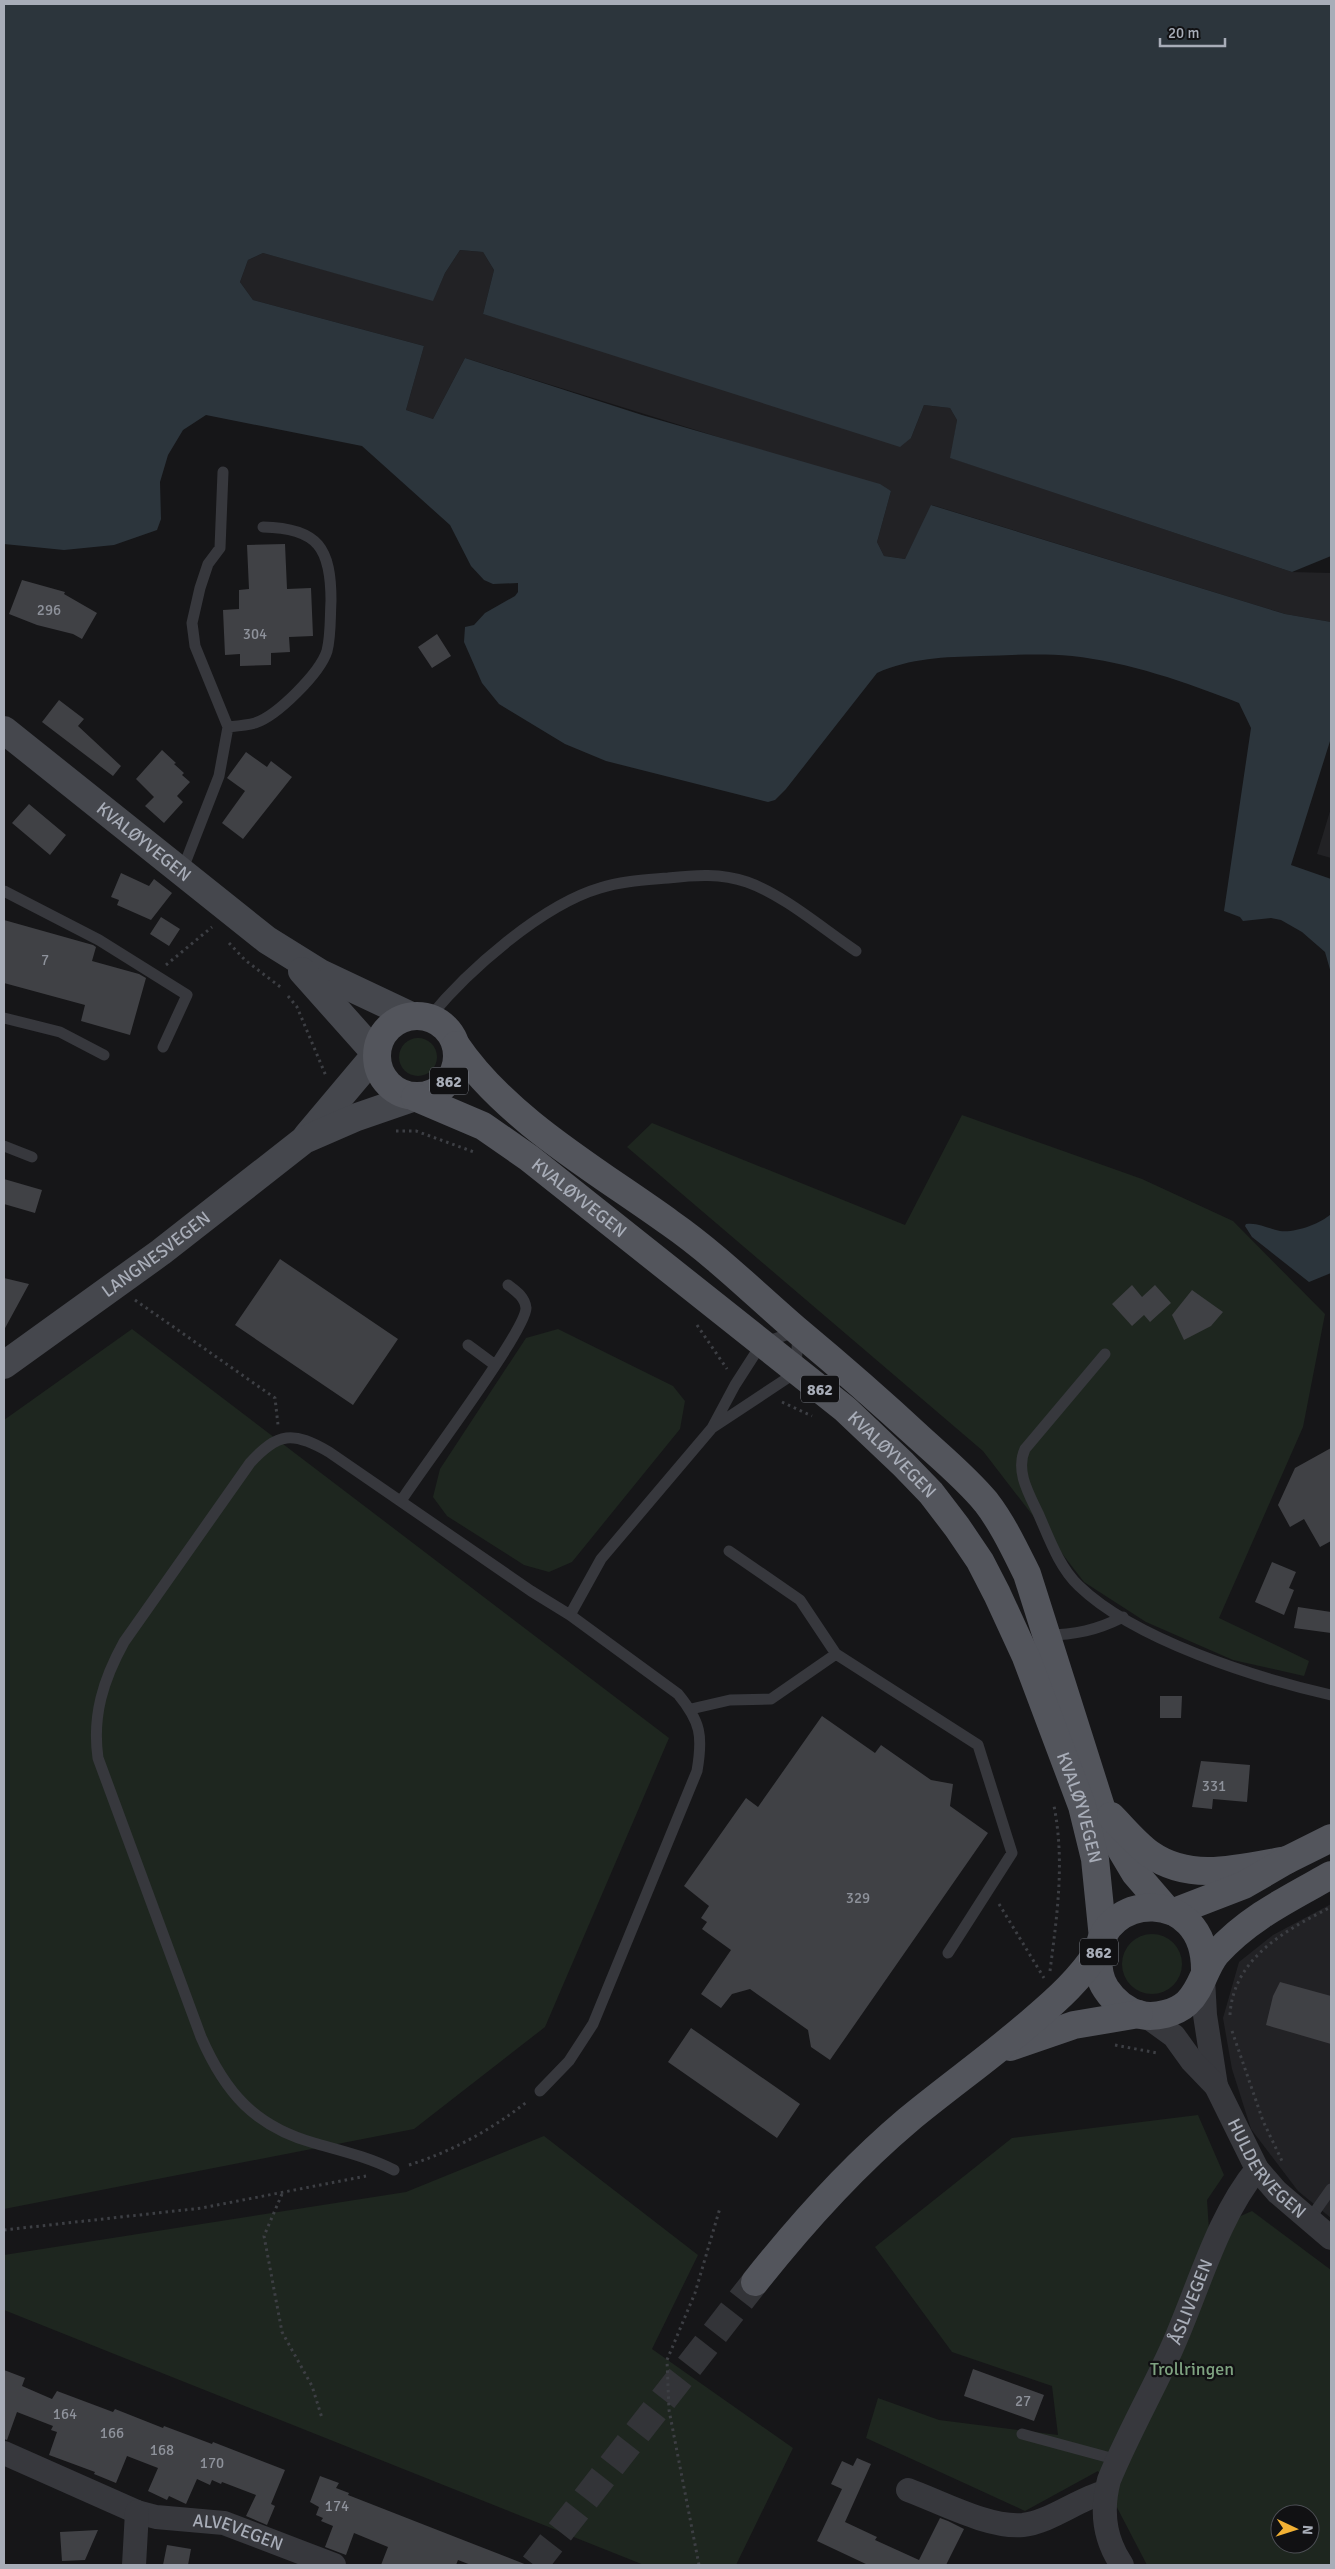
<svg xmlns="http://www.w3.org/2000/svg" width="1335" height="2569" font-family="Signika,sans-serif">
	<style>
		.built { fill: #222225 }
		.green { fill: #1e261f; fill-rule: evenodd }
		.water { fill: #2c353c }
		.building { fill: #404145 }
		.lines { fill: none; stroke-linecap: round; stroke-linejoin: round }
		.primary-tunnel { stroke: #333438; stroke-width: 28; stroke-dasharray: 28 14; stroke-linecap: butt }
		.path { stroke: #3d3f44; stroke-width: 3; stroke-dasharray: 2.5 4; stroke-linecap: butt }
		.lane { stroke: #37383d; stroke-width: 11 }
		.street { stroke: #37383d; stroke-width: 24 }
		.secondary { stroke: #45474d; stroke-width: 28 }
		.primary { stroke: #53555c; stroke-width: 28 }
		.labels { text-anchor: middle; stroke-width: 4.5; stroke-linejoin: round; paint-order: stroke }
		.number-label { font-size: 15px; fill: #8e929b }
		.shield { fill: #111113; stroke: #7b7e86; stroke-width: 1 }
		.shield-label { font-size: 16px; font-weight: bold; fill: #a8adb8 }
		.street-label { font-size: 18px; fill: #a8adb8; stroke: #111113 }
		.park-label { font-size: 18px; fill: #7fa381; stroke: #111113 }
	</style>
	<rect width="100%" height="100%" fill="#161618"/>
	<path class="built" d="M460,250L483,252L494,270L483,314L911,438L924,405L950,408L957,420L951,458L1292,572L1331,573V622L1285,614L932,505L905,559L884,556L877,542L891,491L465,358L433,419L406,410L424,346L253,300L240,282L248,260L263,253L433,300L445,273Z
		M1331,808V858L1317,854Z
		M1331,1904V2218L1298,2191L1251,2129L1232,2069L1223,2018L1239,1962L1273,1935Z"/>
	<path class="green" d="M399 1057a19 19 0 1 1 38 0a19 19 0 1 1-38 0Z
		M962,1115L1142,1179L1233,1221L1325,1314L1303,1427L1219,1618L1309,1661L1304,1676L1233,1660L1146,1622L1084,1582L983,1451L627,1147L652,1123L905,1225Z
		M132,1329L669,1738L545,2027L414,2129L4,2209V1420Z
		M558,1329L673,1386L685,1401L680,1429L572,1562L549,1572L524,1565L447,1516L433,1497L440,1469L526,1338Z
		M1122 1964a30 30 0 1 1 60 0a30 30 0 1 1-60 0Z
		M1198,2115L1224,2175L1207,2200L1209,2230L1252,2211L1331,2270V2565H1147L1098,2471L1025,2511L866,2438L878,2398L939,2420L1058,2435L1052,2386L952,2352L875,2247L1012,2138ZM1280,2514H1310V2544H1280Z
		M544,2136L698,2255L652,2349L793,2448L736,2565H644L4,2310V2255L406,2192Z"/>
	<path class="water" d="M4,4H1331V556L1292,572L950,458L957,420L950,408L924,405L911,438L900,447L483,314L494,270L483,252L460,250L445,273L433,301L263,253L248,260L240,282L253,300L424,346L406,410L433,419L465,358L642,415L880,484L891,491L877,542L884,556L905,559L931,505L1285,614L1331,622V738L1291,865L1331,879V973L1325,952L1302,932L1281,920L1271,918L1243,921L1240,917L1224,911L1251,728L1239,703C1186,682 1128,662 1072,656C1041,653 1011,655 981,656C945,657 910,658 877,673L786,789L775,800L768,802L606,761L565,744L499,704L482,683L464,642L465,627L474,625L485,613L515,596L518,592V583L493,584L484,580L471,566L450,525L362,446L206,415L183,430L168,455L160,482L161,519L157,530L114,545L64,550L4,544Z
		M1331,1214V1273L1309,1282L1252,1237L1245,1226L1246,1224C1258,1222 1269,1229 1280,1231C1295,1233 1320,1224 1331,1214Z"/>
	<path class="building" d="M285,544L287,589L311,588L313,636L289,637L290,652L271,653V665L240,666V654L225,655L223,610L239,609V590L249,589L247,545Z
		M22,580L65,592L64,594L97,613L82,639L73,634L37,625L9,614Z
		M437,634L451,656L432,668L418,647Z
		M59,700L84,719L78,726L121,766L113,776L42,722Z
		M162,750L176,763L174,764L184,773L182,775L190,782L177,796L183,802L164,823L145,806L154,797L136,779Z
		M246,752L267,767L271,761L292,777L243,839L222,823L245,791L227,778Z
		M29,804L66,835L50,855L12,823Z
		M121,873L149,886L154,879L172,893L151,920L117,905L119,900L111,897Z
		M161,917L180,929L169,946L150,934Z
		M4,920L93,945L96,947L92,961L139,974L146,978L130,1035L81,1021L85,1005L4,983Z
		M4,1179L42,1190L35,1213L4,1204Z
		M280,1259L398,1339L353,1405L235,1325Z
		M4,1278L29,1284L4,1330Z
		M1132,1285L1142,1297L1155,1285L1171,1303L1150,1322L1144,1315L1132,1326L1112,1304Z
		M1192,1290L1223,1312L1211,1326L1184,1340L1172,1315Z
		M1331,1448V1541L1320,1547L1304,1519L1290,1527L1278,1505L1295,1468Z
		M1272,1562L1296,1572L1289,1588L1294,1590L1284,1615L1255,1602Z
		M1298,1607L1331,1612V1633L1294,1628Z
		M1160,1696H1182L1181,1718H1160Z
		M822,1716L875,1753L881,1745L931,1780L953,1784L950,1806L988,1833L830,2060L811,2047L808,2030L750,1989L732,1994L721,2008L701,1994L731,1950L702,1929L707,1922L701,1918L709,1906L684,1886L746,1798L758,1807Z
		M1201,1761L1250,1765L1247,1802L1213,1799L1212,1809L1192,1807Z
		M1280,1982L1331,1996V2044L1266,2025L1273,1996Z
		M691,2028L800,2104L777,2138L668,2062Z
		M973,2369L1044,2395L1034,2421L964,2396Z
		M4,2370L25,2378L22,2386L52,2399L57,2391L113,2412L115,2409L163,2428L164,2426L212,2444L213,2442L285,2470L271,2504L275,2506L267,2525L246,2516L256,2495L222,2482L221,2484L212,2480L210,2485L197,2479L186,2504L169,2496L167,2500L148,2491L158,2468L127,2456L116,2483L94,2474L95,2472L49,2455L57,2432L51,2430L53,2426L17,2412L7,2440L4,2439Z
		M857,2458L871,2464L845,2522L877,2537L875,2540L919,2560L940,2518L948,2521L964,2529L946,2565H868L817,2541L842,2489L831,2484L842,2461L853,2466Z
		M320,2476L339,2483L336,2488L349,2493L348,2495L527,2565H471L458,2560L456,2565H381L388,2547L354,2533L346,2555L325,2547L333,2526L321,2521L323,2518L316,2515L319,2507L310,2502Z
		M98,2530L85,2560L62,2561L60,2532Z
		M167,2545L191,2549L188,2565H163Z"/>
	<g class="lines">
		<path class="primary-tunnel" d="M534,2565L755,2282"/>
		<path class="path" d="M229,943L245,960L283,989
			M166,965L212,927
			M288,996L297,1007L326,1076
			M396,1131H416L474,1152
			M135,1300L275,1398L278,1425
			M697,1325L727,1369
			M782,1402L812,1416
			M999,1904L1044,1978
			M1050,1971C1057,1915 1065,1862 1054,1806
			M1230,2015C1233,1958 1286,1930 1331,1907
			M1232,2031L1263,2121L1283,2163
			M1115,2045L1157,2053
			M409,2165C453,2151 491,2130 528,2101
			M282,2194L264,2236L282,2332L312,2386L322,2418
			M4,2230L202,2208L366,2176
			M699,2565L669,2410L667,2360L695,2293L720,2208"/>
		<path class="lane" d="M228,727C237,726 247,725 255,723C277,716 320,673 327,651C331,635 330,618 331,601C331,549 319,528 263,527
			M182,871L219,776L228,727L195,646L192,623L200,588L208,564L220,548L223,472
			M4,891L99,940L187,995L163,1047
			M4,1018L60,1032L104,1055
			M429,1018C467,971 542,905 600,888C622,881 645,880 668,878C695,875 721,873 747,882C784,895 823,929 856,951
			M4,1146L32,1157
			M468,1345L495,1365
			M1105,1354L1025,1449C1015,1471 1029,1494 1038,1513C1049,1538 1059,1567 1079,1586C1135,1640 1256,1678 1331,1695
			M401,1501C420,1471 526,1331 526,1308C525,1297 516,1291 508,1285
			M729,1551L800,1600L836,1654
			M570,1615L601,1559L712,1428L735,1385L762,1343L798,1331L796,1369L786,1379L712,1428
			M1046,1635C1075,1635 1097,1630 1123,1617
			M691,1709L730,1700L771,1699L836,1654L978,1745L1012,1853L948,1953
			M394,2170C368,2157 342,2151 314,2143C254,2126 225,2092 201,2037L98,1758C92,1716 103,1680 124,1642L250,1463C278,1432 293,1431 329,1452L531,1591L570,1615L678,1694C701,1722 703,1736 697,1771L593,2024L569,2061L540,2091
			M1309,2220L1331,2189
			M1022,2434L1118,2460"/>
		<g class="street">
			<path d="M1203,1979L1205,2015L1216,2086"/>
			<path id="s1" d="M1145,2015L1174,2036L1192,2061L1216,2086L1257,2169L1277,2192L1331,2238"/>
			<path id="s2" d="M4,2453L137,2512L156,2517L224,2523L334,2565"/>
			<path d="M908,2490C941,2502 988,2528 1023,2525C1050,2522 1078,2499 1105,2492"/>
			<path d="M134,2565L137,2512"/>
			<path id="s3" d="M1122,2565C1104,2539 1101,2510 1109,2480C1127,2436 1151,2394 1171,2350C1198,2291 1216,2219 1257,2169"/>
		</g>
		<g class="secondary">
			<path id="s4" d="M4,730L267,940L320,973L411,1016"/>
			<path d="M302,971L376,1054L307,1136"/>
			<path id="s5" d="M4,1365L161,1252L304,1140L357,1117L415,1097"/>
		</g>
		<g class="primary">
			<circle cx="417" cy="1056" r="40"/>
			<path d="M456,1045C506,1119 598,1171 670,1223C716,1255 757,1296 799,1332C841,1367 881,1402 921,1439C943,1459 967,1479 986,1502C1003,1524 1015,1550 1027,1574L1107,1826L1135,1873L1166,1909"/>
			<path id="s6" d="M415,1097L483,1126L529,1158L845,1409L903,1464L931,1493L957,1527L980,1561L997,1594L1026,1657L1082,1806L1095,1859L1103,1938"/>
			<path d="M1111,1816C1123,1828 1136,1844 1150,1854C1191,1883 1241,1868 1287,1860"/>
			<path d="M1174,1912L1244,1885L1287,1860L1331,1838"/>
			<path d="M1205,1971C1206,1885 1101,1893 1098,1956C1098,1968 1099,1979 1106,1989C1114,2001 1126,2011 1141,2015C1156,2018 1176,2013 1187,2003C1202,1989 1204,1969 1216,1954C1248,1918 1290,1898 1331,1875"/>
			<path d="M1010,2047L1074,2025L1139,2014"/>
			<path d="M755,2282C801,2224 851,2168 908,2120C949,2086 992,2056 1032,2021C1058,1999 1080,1979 1099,1950"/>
		</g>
	</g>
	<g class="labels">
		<g class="number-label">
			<text x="49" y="615">296</text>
			<text x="255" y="639">304</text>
			<text x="45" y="965">7</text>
			<text x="1214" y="1791">331</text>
			<text x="858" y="1903">329</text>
			<text x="1023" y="2406">27</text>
			<text x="65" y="2419">164</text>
			<text x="112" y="2438">166</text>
			<text x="162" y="2455">168</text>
			<text x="212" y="2468">170</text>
			<text x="337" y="2511">174</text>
		</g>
		<g class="shield">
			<rect x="430" y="1067.5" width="38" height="27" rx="4"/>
			<rect x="801" y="1375.5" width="38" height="27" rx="4"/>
			<rect x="1080" y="1938.5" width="38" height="27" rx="4"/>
		</g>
		<g class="shield-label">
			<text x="449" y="1087">862</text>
			<text x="820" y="1395">862</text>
			<text x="1099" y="1958">862</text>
		</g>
		<g class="street-label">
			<text dy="6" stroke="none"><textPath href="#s4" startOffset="179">KVALØYVEGEN</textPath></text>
			<text dy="6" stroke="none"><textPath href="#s6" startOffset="194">KVALØYVEGEN</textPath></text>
			<text dy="6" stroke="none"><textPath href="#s5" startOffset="188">LANGNESVEGEN</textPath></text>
			<text dy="6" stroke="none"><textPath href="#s6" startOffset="599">KVALØYVEGEN</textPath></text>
			<text dy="6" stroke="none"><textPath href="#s6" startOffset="1004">KVALØYVEGEN</textPath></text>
			<text dy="6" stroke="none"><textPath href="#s1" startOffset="199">HULDERVEGEN</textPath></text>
			<text dy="6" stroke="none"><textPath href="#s3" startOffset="285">ÅSLIVEGEN</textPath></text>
			<text dy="6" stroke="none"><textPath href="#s2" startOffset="249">ALVEVEGEN</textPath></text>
		</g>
		<g class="park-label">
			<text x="1192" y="2375">Trollringen</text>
		</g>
	</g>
	<rect width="1335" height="2569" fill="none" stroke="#a8adb8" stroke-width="10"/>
	<g transform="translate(1295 2529) rotate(94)"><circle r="24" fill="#111113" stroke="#4d4f55"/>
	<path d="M0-4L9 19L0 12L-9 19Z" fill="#f2b134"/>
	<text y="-8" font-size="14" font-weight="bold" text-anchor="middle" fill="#a8adb8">N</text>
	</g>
	<path d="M1160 38v8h65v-8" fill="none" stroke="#a8adb8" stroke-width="2.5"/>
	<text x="1168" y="38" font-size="15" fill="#a8adb8" stroke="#111113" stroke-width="4" paint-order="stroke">20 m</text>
</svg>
